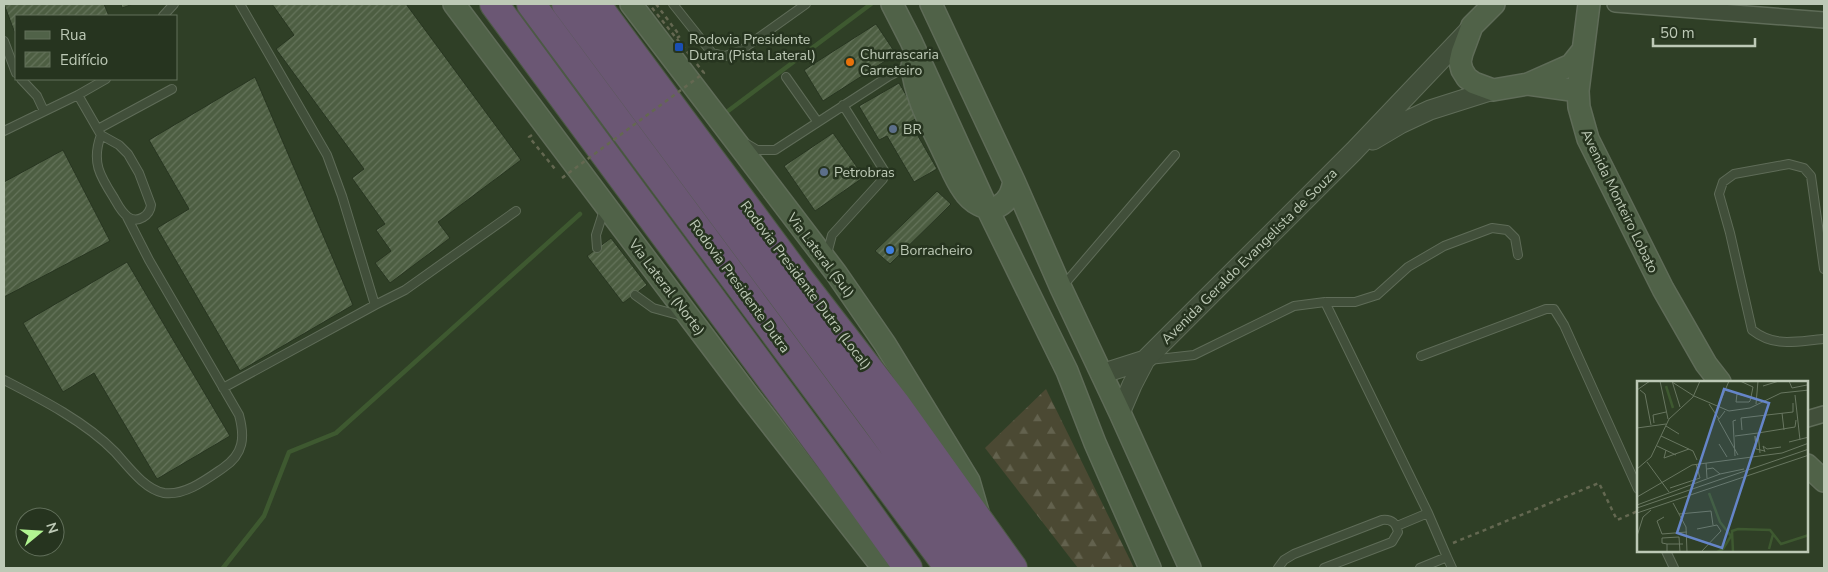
<svg xmlns="http://www.w3.org/2000/svg" width="1828" height="572" font-family="'Nunito Sans',sans-serif">
	<style>
		.forest { fill: url(#forest-firs) }
		.lines { fill: none; stroke-linecap: round; stroke-linejoin: round }
		.stream { stroke: #3e5930; stroke-width: 4.5 }
		.building { fill: url(#building-hatch); stroke: #283621 }
		.service-casing { stroke: #5f6c58; stroke-width: 10 }
		.minor-casing { stroke: #5f6c58; stroke-width: 18 }
		.tertiary-casing { stroke: #5f6c58; stroke-width: 21 }
		.secondary-casing { stroke: #5f6c58; stroke-width: 24 }
		.motorway-casing { stroke: #4c5945; stroke-width: 30 }
		.path { stroke: #646851; stroke-width: 2.5; stroke-dasharray: 4 4; stroke-linecap: butt }
		.service { stroke: #414f3a; stroke-width: 8 }
		.minor { stroke: #414f3a; stroke-width: 15 }
		.tertiary { stroke: #414f3a; stroke-width: 19 }
		.secondary { stroke: #506248; stroke-width: 21 }
		.motorway { stroke: #6b5774; stroke-width: 28 }
		.path-bridge { stroke: #646851; stroke-width: 2.5; stroke-dasharray: 4 4; stroke-linecap: butt }
		.transit-dot { fill: #1a4fb4; stroke: #26341f; stroke-width: 2 }
		.food-dot { fill: #e8710a; stroke: #26341f; stroke-width: 2 }
		.service-dot { fill: #5c6f8a; stroke: #26341f; stroke-width: 2 }
		.shop-dot { fill: #3f7fe0; stroke: #26341f; stroke-width: 2 }
		.labels { text-anchor: middle; stroke-width: 5; stroke-linejoin: round; paint-order: stroke }
		.poi-label { font-size: 14px; fill: #bdc9b6; stroke: #26341f; text-anchor: start }
		.street-label { font-size: 14px; fill: #bdc9b6; stroke: #26341f }
		.inset-river { fill: none; stroke: #3e5930; stroke-width: 2.5 }
		.inset-road { fill: none; stroke: #687660; stroke-width: 1 }
		.view { fill: #6585c9; fill-opacity: 0.15; stroke: #6585c9; stroke-width: 2.5 }
		.inset-edge { fill: none; stroke: #bdc9b6; stroke-width: 2.5 }
	</style>
	<defs>
		<pattern id="forest-firs" width="22" height="20" patternUnits="userSpaceOnUse" patternTransform="scale(1.25)"><rect width="22" height="20" fill="#4b4933"/><path d="M5 1l3.5 6h-7zM16 11l3.5 6h-7z" fill="#63624e"/></pattern>
		<pattern id="building-hatch" width="6" height="6" patternUnits="userSpaceOnUse" patternTransform="scale(1.25)"><rect width="6" height="6" fill="#4d5e42"/><path d="M-1 1l2-2M0 6l6-6M5 7l2-2" fill="none" stroke="#65745b"/></pattern>
	</defs>
	<rect width="100%" height="100%" fill="#2f3f26"/>
	<path class="forest" d="M1046,389L1134,568H1078L985,448Z"/>
	<g class="lines">
		<path class="stream" d="M728,111L871,4
			M223,568L264,516L289,452L336,433L580,214"/>
	</g>
	<path class="building" d="M4,4H104L109,16H16V36Z
		M121,4H133L122,8Z
		M272,4H406L521,160L438,222L450,238L390,283L375,263L391,251L376,230L385,224L352,178L364,169L276,49L294,35Z
		M876,24L896,54L823,101L804,70Z
		M255,77L353,305L240,371L157,228L189,209L149,140Z
		M899,83L919,117L910,122L937,169L914,182L887,136L879,140L859,106Z
		M833,133L864,177L815,211L784,166Z
		M63,150L110,241L4,297V182Z
		M937,191L951,204L890,264L875,251Z
		M611,238L647,285L623,303L587,256Z
		M127,262L230,436L157,479L94,373L63,392L23,323Z"/>
	<g class="lines">
		<g class="service-casing">
			<path id="service" d="M673,4L712,53L725,56L740,51L806,4
				M163,16L174,4
				M4,41L16,73
				M786,77L817,121
				M21,79L37,96L44,111
				M78,95L101,135L119,145L128,154L139,173L151,205C150,215 138,224 128,217C121,212 118,205 114,198C100,176 91,162 101,135
				M98,129L172,89
				M4,131L78,95L106,79
				M747,144L757,150H775L889,76L910,66
				M597,248L596,235L604,210
				M829,254L828,250L832,235L883,179L885,172L843,105
				M1824,269L1811,176L1804,168L1789,164L1734,174L1723,182L1719,194L1730,233L1752,330C1775,348 1796,341 1824,339
				M1062,287L1175,155
				M635,295L653,308L682,316
				M1325,302L1428,513L1447,557
				M375,305L405,290L516,211
				M1421,356L1546,309H1554L1564,325L1638,489
				M1149,360L1194,355L1294,306L1325,302H1355L1377,295L1408,267L1444,246L1492,228L1507,230L1515,238L1518,255
				M4,380C41,399 86,422 115,452C128,466 144,489 164,493C185,496 207,479 223,468C244,454 245,437 239,415L149,260L127,217
				M223,388L375,305L342,196L327,155L240,4
				M1397,526L1428,513
				M1666,551L1674,568
				M1278,568L1284,560L1294,554L1382,520C1392,519 1396,523 1398,532L1392,542L1324,568
				M1420,568L1447,557L1452,568"/>
		</g>
		<g class="minor-casing">
			<path id="minor" d="M1615,4L1824,20
				M1807,419L1824,414"/>
		</g>
		<g class="tertiary-casing">
			<path id="tertiary" d="M1373,140L1400,124L1430,110L1493,90
				M1101,374L1145,360
				M1120,413L1132,385L1145,360L1354,151L1471,28"/>
		</g>
		<g class="secondary-casing">
			<path id="secondary" d="M454,4L748,395L883,568
				M631,4L836,273L885,344L969,481L978,512
				M892,4L911,41L987,208L1067,371L1095,443L1150,568
				M931,4L1014,181L1061,288L1120,413L1190,568
				M1494,4L1472,26L1462,53L1460,62L1462,70L1467,78L1474,83L1493,90L1528,84L1578,91
				M1589,4L1578,91L1579,107L1588,139L1663,289L1706,364L1720,382
				M912,66C915,97 931,125 944,153C950,165 955,179 963,190C970,201 986,213 999,206C1009,200 1012,192 1014,181
				M1528,84L1571,65L1583,50
				M1807,465L1824,481"/>
		</g>
		<g class="motorway-casing">
			<path id="motorway" d="M494,4L829,458L908,568
				M531,4L949,568
				M566,4L874,419L981,568
				M596,4L801,281L895,403L1013,568"/>
		</g>
		<path class="path" d="M656,4L680,36L677,38
			M532,135L529,137L555,169
			M1453,543L1599,483L1617,520L1638,511"/>
		<use href="#service" class="service"/>
		<use href="#minor" class="minor"/>
		<use href="#tertiary" class="tertiary"/>
		<use href="#secondary" class="secondary"/>
		<use href="#motorway" class="motorway"/>
		<path class="path-bridge" d="M562,178L704,73L649,4"/>
	</g>
	<rect class="transit-dot" x="674" y="42" width="10" height="10" rx="2.5"/>
	<circle class="food-dot" cx="850" cy="62" r="5"/>
	<g class="service-dot">
		<circle cx="893" cy="129" r="5"/>
		<circle cx="824" cy="172" r="5"/>
	</g>
	<circle class="shop-dot" cx="890" cy="250" r="5"/>
	<g class="labels">
		<g class="poi-label">
			<text x="689" y="44">Rodovia Presidente<tspan x="689" dy="16">Dutra (Pista Lateral)</tspan></text>
			<text x="860" y="59">Churrascaria<tspan x="860" dy="16">Carreteiro</tspan></text>
			<text x="903" y="134">BR</text>
			<text x="834" y="177">Petrobras</text>
			<text x="900" y="255">Borracheiro</text>
		</g>
		<g class="street-label">
			<text transform="translate(1620 201) rotate(64)" y="5">Avenida Monteiro Lobato</text>
			<text transform="translate(821 255) rotate(53)" y="5">Via Lateral (Sul)</text>
			<text transform="translate(1249 256) rotate(-45)" y="5">Avenida Geraldo Evangelista de Souza</text>
			<text transform="translate(806 285) rotate(53)" y="5">Rodovia Presidente Dutra (Local)</text>
			<text transform="translate(740 286) rotate(54)" y="5">Rodovia Presidente Dutra</text>
			<text transform="translate(667 287) rotate(53)" y="5">Via Lateral (Norte)</text>
		</g>
	</g>
	<g transform="translate(1637 381)">
		<rect width="171" height="171" fill="#2f3f26"/>
		<path class="inset-river" d="M29,5L36,27M72,112L83,141L94,155L86,168L80,171M132,168L136,153M96,171L95,150L101,148L133,149L144,163L172,154"/>
		<path class="inset-road" d="M23,0L31,38M35,0L43,26M103,0L116,6L114,16L113,20L112,21H99L100,13L114,16M152,0L155,7L170,4M35,1L57,15M126,5L142,0M0,9L13,0M3,9L8,13L14,44M158,14L163,59M57,15L92,30L113,27L144,12L172,9M72,23L82,38L88,30M119,23L121,0M81,26L92,0M145,32L147,49M81,38L101,74M17,42L16,34L29,31M29,45L42,53M0,47L29,43M105,49L104,37L156,31V22M24,55L56,70L60,79M98,55L121,52M152,61L172,56M82,63L90,76M20,65L39,74M119,66L118,55L119,68L128,70M29,69L27,77L52,68M128,71L126,65L130,68L144,66M123,72L121,52L158,46L159,39M98,75L96,40L99,39M10,81L32,111M69,82L70,97M0,88L14,76L32,38L56,16L63,0M70,88L76,87L83,93M33,107L63,97L59,83M0,116L55,84L145,72L172,62M36,122L49,146L50,171M0,124L83,93L107,88M0,127L172,68M0,132L172,74M42,133L74,130L76,144M27,136L20,140L25,153L50,151M60,148L80,144L84,150L64,171M0,155L6,136L14,129M30,163L25,162V157L42,156L43,171M30,171V163H46"/>
		<path class="view" d="M87,8L132,22L85,167L40,152Z"/>
		<rect width="171" height="171" class="inset-edge"/>
	</g>
	<rect width="1828" height="572" fill="none" stroke="#bdc9b6" stroke-width="10"/>
	<rect x="15" y="15" width="162" height="65" fill="#26341f" stroke="#62705b"/>
	<rect x="25" y="31" width="25" height="8" fill="#506248" stroke="#62705b"/>
	<text x="60" y="40" font-size="15" fill="#bdc9b6">Rua</text>
	<rect x="25" y="52" width="25" height="15" fill="url(#building-hatch)" stroke="#62705b"/>
	<text x="60" y="65" font-size="15" fill="#bdc9b6">Edifício</text>
	<g transform="translate(40 532) rotate(72)"><circle r="24" fill="#26341f" stroke="#62705b"/>
	<path d="M0-4L9 19L0 12L-9 19Z" fill="#b1f491"/>
	<text y="-8" font-size="14" font-weight="bold" text-anchor="middle" fill="#bdc9b6">N</text>
	</g>
	<path d="M1653 38v8h102v-8" fill="none" stroke="#bdc9b6" stroke-width="2.5"/>
	<text x="1660" y="38" font-size="15" fill="#bdc9b6" stroke="#26341f" stroke-width="4" paint-order="stroke">50 m</text>
</svg>
